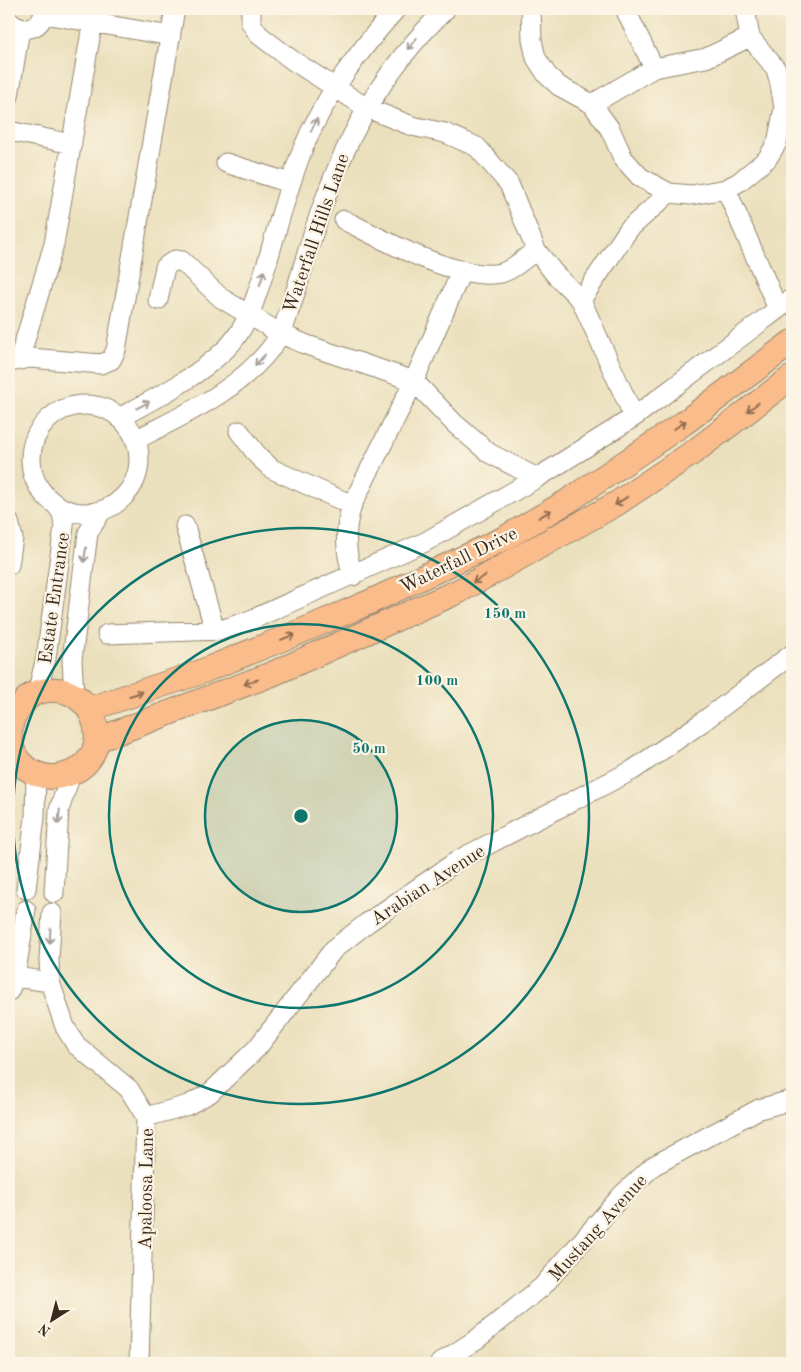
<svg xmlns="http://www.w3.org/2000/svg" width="801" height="1372" font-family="'Old Standard TT',serif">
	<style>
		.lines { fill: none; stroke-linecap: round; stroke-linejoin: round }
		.minor-casing { stroke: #93856e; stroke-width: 21 }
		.major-casing { stroke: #93856e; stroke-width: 26 }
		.minor { stroke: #fff; stroke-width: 19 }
		.major { stroke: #fabc8b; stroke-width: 24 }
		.oneway { stroke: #a79f9a }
		.oneway2 { stroke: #916c4f }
		.ring { fill: none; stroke: #0f766e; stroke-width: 2.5 }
		.labels { text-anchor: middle; stroke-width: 4.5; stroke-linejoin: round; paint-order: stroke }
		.street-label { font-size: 19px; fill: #3b2a1e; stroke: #fcf5e5 }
		.centre { fill: #0f766e; stroke: #fcf5e5; stroke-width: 2.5 }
		.ring-label { font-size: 15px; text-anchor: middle; font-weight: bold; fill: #0f766e; stroke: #fcf5e5; stroke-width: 4.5; stroke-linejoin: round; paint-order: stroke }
	</style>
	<rect width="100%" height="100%" fill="#fcf5e5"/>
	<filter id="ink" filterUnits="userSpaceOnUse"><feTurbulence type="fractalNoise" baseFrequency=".02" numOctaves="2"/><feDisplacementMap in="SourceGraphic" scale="10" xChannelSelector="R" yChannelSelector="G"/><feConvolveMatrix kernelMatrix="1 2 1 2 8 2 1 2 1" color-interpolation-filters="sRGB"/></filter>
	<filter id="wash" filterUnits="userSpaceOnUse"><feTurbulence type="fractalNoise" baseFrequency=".0096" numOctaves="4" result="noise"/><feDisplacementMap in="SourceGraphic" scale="20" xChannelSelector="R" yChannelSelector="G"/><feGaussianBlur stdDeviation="1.12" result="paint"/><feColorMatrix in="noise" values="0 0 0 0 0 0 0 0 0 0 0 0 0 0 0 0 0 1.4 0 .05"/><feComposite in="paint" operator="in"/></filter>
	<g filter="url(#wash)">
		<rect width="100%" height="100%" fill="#ebe0bd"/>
	</g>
	<g filter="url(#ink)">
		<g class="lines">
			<g class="minor-casing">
				<path id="minor" d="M251,9V23L259,35L292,60L367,108L412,126L445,133L477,147L509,184L536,250
					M531,9L532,40L536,58L547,75L559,86L592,104L610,129L623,158L640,177L669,193L691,195L726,189L739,182L767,159L777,143L784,108L780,84L776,69L750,37L745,9
					M625,9L654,68
					M44,14L171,36
					M9,21C22,35 44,29 44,9
					M9,96L20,29
					M592,104L654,68L706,58L750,37
					M9,131L72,144
					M226,163L290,183
					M344,220C381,239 459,282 501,273C513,270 526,257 536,250L554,273L581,300L634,417
					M158,300L165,267L175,260L182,261L221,298L281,334L307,345L414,381L455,424L489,453L537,478
					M581,300L629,229L669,193
					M778,309L792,298
					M19,360L54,244L95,9
					M9,362L30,358L101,364L111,360L116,350L175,9
					M31 459a54 54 0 1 1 108 0a54 54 0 1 1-108 0Z
					M119,418C156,398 196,378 227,348C250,324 257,293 267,263C278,225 288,187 302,151C323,98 359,51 396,9
					M239,431L258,456L272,469L352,505
					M135,440C186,414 249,386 280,335C284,329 286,320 288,314C298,287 305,258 314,231C342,144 379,73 446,9
					M9,522L13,538L9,565
					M185,526L215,631
					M353,576C345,551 344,530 352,505L414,381L462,270
					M107,634L221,630L251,620L425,542L537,478L634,417L778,309L726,189
					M37,693L46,658L64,526L62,513L56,505
					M74,695L72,660L88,533L102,510
					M26,889L35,817L36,774
					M54,893L59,810L71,774
					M52,913L49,960L50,982L65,1027L76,1045L129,1089L146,1117L139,1363
					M15,977L50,982
					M9,991L15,977L26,910
					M146,1117L188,1105L210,1093L257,1048L334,949L367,923L460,859L633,770L701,723L792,654
					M440,1363L477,1339L542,1287L622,1195L653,1166L759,1109L792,1100"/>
			</g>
			<g class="major-casing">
				<path id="major" d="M89,709L198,673L297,633L372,601L505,538L568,501L684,423L792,342
					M9,721C20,713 22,697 38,692C97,675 123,763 61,776C48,779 36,775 26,768C10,756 8,737 12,720
					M97,740L272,674L459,591L616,504L695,451L792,377"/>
			</g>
			<use href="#minor" class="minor"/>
			<use href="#major" class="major"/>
		</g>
		<defs><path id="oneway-shaft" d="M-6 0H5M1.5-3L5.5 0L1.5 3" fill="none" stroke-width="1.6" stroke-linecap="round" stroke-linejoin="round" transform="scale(1.25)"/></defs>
		<g class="oneway">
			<use href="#oneway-shaft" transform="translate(412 44) rotate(129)"/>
			<use href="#oneway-shaft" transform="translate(314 125) rotate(-64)"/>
			<use href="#oneway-shaft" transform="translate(262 278) rotate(-73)"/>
			<use href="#oneway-shaft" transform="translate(260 360) rotate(133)"/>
			<use href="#oneway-shaft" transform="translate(143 405) rotate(-28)"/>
			<use href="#oneway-shaft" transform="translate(85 555) rotate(98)"/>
			<use href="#oneway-shaft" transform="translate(59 817) rotate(96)"/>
			<use href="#oneway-shaft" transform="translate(50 936) rotate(94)"/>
		</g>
		<g class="oneway2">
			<use href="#oneway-shaft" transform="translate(753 407) rotate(143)"/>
			<use href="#oneway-shaft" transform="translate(680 425) rotate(-35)"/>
			<use href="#oneway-shaft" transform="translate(621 501) rotate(147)"/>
			<use href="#oneway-shaft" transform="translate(545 514) rotate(-31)"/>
			<use href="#oneway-shaft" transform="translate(479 579) rotate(151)"/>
			<use href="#oneway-shaft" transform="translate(288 637) rotate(-22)"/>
			<use href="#oneway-shaft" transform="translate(251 682) rotate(160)"/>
			<use href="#oneway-shaft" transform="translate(136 694) rotate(-18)"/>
		</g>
	</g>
	<circle cx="301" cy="816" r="96" fill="#0f766e" fill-opacity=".12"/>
	<g class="ring">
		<circle cx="301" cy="816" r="96"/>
		<circle cx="301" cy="816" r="192"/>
		<circle cx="301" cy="816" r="288"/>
	</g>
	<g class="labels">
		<g class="street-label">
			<text transform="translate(315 233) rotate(-71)" y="7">Waterfall Hills Lane</text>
			<text transform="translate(458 559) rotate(-26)" y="7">Waterfall Drive</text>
			<text transform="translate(53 598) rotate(-82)" y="7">Estate Entrance</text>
			<text transform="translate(427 884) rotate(-33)" y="7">Arabian Avenue</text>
			<text transform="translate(145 1189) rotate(-89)" y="7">Apaloosa Lane</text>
			<text transform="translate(597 1227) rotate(-48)" y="7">Mustang Avenue</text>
		</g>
	</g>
	<circle cx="301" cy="816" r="8" class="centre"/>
	<g class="ring-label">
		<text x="505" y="618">150 m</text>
		<text x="437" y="685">100 m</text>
		<text x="369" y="753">50 m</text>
	</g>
	<rect width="801" height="1372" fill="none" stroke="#fcf5e5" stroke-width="30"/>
	<g transform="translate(52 1320) rotate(216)" stroke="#fcf5e5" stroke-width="4" paint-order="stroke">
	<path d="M0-4L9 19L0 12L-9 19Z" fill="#3b2a1e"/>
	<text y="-8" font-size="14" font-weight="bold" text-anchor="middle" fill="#3b2a1e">N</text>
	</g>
</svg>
